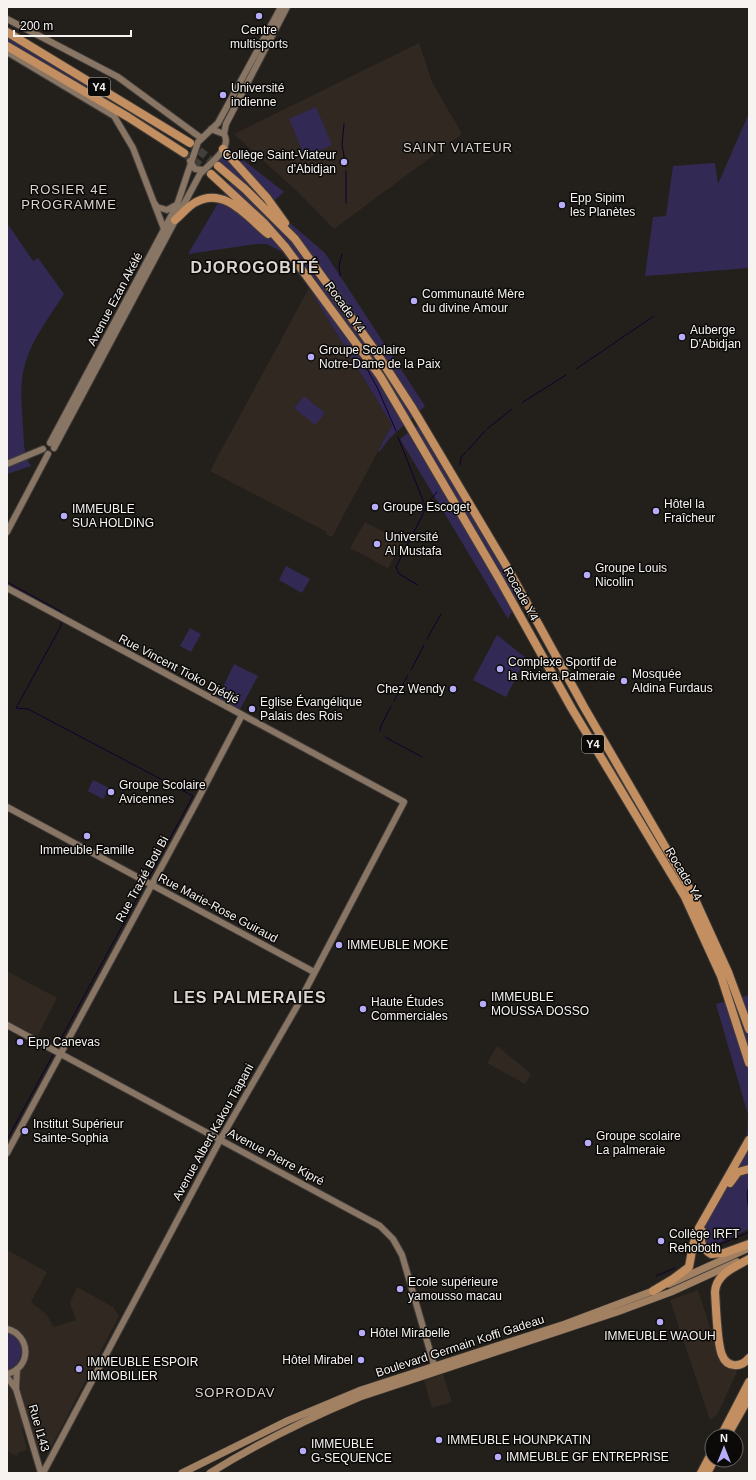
<svg xmlns="http://www.w3.org/2000/svg" width="756" height="1480" font-family="Helvetica,sans-serif">
	<style>
		.built { fill: #312821 }
		.green { fill: #322a55 }
		.lines { fill: none; stroke-linecap: round; stroke-linejoin: round }
		.stream { stroke: #0f002f; stroke-width: 1 }
		.highway-tunnel { stroke: #43403c; stroke-width: 8; stroke-dasharray: 8 4; stroke-linecap: butt }
		.secondary-casing { stroke: #403c3a; stroke-width: 8 }
		.primary-casing { stroke: #403c3a; stroke-width: 8 }
		.highway-casing { stroke: #403c3a; stroke-width: 10 }
		.secondary { stroke: #887564; stroke-width: 6 }
		.primary { stroke: #a28062; stroke-width: 7 }
		.highway { stroke: #c48f60; stroke-width: 8 }
		.poi-dot { fill: #b6acf8; stroke: #0b0a08; stroke-width: 1.5 }
		.labels { text-anchor: middle; stroke-width: 3; stroke-linejoin: round; paint-order: stroke }
		.shield { fill: #0b0a08; stroke: #b0adab; stroke-width: 1 }
		.shield-label { font-size: 11px; font-weight: bold; fill: #f6f3f1 }
		.poi-label { font-size: 12px; fill: #f6f3f1; stroke: #0b0a08; text-anchor: start }
		.street-label { font-size: 12px; fill: #f6f3f1; stroke: #0b0a08 }
		.neighbourhood-label { font-size: 13px; letter-spacing: 1px; fill: #dcd6d2; stroke: #0b0a08 }
		.district-label { font-size: 16px; font-weight: bold; letter-spacing: 1px; fill: #dcd6d2; stroke: #0b0a08 }
	</style>
	<rect width="100%" height="100%" fill="#23201c"/>
	<path class="built" d="M419,43L432,82L462,134L334,229L299,193L234,134Z
		M309,288L392,425L332,537L326,534L327,532L210,471Z
		M365,522L403,542L388,568L350,548Z
		M7,971L57,998L37,1037L7,1021Z
		M497,1046L531,1074L525,1084L487,1063Z
		M7,1250L47,1272L31,1302L46,1314L54,1327L76,1320L70,1303L77,1287L113,1307L119,1316L48,1453L44,1450L38,1451L31,1429L22,1428L27,1450L19,1452L17,1456L7,1451Z
		M698,1290L718,1353L737,1372L717,1415L710,1420L670,1300Z
		M443,1374L452,1402L432,1408L424,1380Z"/>
	<path class="green" d="M7,30L102,92L107,114L7,55Z
		M316,107L332,145L305,157L289,119Z
		M749,113V268L645,276L653,217L666,216L673,166L715,163L718,184Z
		M228,148L284,192L269,205L325,253L425,406L389,439L380,451H378L392,425L309,288L282,252L267,244H256L188,254L230,183L216,163Z
		M7,223L33,261L38,258L64,294C50,316 32,339 25,364C19,384 22,407 23,428C24,440 23,455 31,466L7,474Z
		M304,396L325,413L315,425L294,408Z
		M424,421L523,589L508,619L400,439Z
		M286,566L310,579L302,593L279,580Z
		M190,628L201,634L191,652L180,646Z
		M497,635L526,658L506,697L473,680Z
		M234,664L258,676L240,709L218,698Z
		M93,780L109,788L103,799L88,791Z
		M749,995V1229L709,1247H707L702,1227L746,1151L748,1115L716,1004Z
		M7,1332L17,1338L23,1351L17,1364L7,1370Z"/>
	<g class="lines">
		<path class="stream" d="M344,124L342,145L346,167
			M346,171V203
			M340,276L339,265L342,254
			M357,351L377,387L396,431
			M576,369L654,316
			M523,402L566,375
			M487,429L512,409
			M398,437L426,508L396,567L399,574L418,585
			M468,450L485,431
			M460,465L461,457L466,452
			M426,505L437,492
			M7,582L62,612L61,615
			M61,620V626L16,708L28,709L193,796L148,879
			M427,639L441,614
			M411,670L424,645
			M394,701L408,675
			M380,731L381,726L391,706
			M385,737L422,757
			M56,1048L145,884
			M7,1140L54,1053
			M749,1185L747,1194L749,1213
			M709,1249L749,1232
			M656,1276L675,1268"/>
		<path class="highway-tunnel" d="M190,143L218,166
			M184,153L211,174"/>
		<g class="secondary-casing">
			<path id="secondary" d="M7,19L118,77L201,138
				M7,52L114,116L133,148L164,229
				M224,134L226,124L287,7
				M190,161L195,169L203,170
				M155,204L157,207L167,210L176,205
				M50,443L177,205L198,142L218,123L281,7
				M54,448L200,174C208,165 233,148 224,134L211,129
				M7,464L43,449
				M7,532L48,454
				M7,588L404,802L296,1008L220,1140L43,1473
				M7,807L314,972
				M7,1025L380,1226L393,1239L402,1255L434,1365
				M7,1153L197,801L242,715
				M7,1329C31,1335 32,1368 7,1374
				M17,1369L16,1389L41,1473
				M7,1377L16,1389"/>
		</g>
		<g class="primary-casing">
			<path id="primary" d="M669,1284L749,1248
				M182,1473L287,1421L361,1390L565,1324L658,1289
				M210,1473C258,1443 307,1419 360,1397L617,1312L671,1292L737,1262"/>
		</g>
		<g class="highway-casing">
			<path id="highway" d="M7,32L190,143
				M7,46L128,117L184,153
				M223,149L267,198L285,223
				M218,166L245,189L295,239L374,349L413,409L507,567L584,707L692,893L728,972L749,1029
				M211,174L264,223L286,248L380,376L403,415L501,582L572,709L685,897L721,976L749,1063
				M175,220C182,214 188,206 196,202C225,186 248,218 268,234
				M730,1183L738,1172L749,1169
				M702,1231C699,1242 702,1248 711,1254L724,1253L749,1244
				M749,1259C735,1267 716,1274 715,1292C716,1306 717,1344 722,1355C727,1368 741,1368 749,1358
				M653,1291L673,1279L689,1267L693,1245L699,1228L749,1140
				M721,1436L749,1382
				M727,1436L749,1397
				M701,1473L712,1452
				M707,1473L714,1460"/>
		</g>
		<use href="#secondary" class="secondary"/>
		<use href="#primary" class="primary"/>
		<use href="#highway" class="highway"/>
	</g>
	<g class="poi-dot">
		<circle cx="259" cy="16" r="4"/>
		<circle cx="223" cy="95" r="4"/>
		<circle cx="344" cy="162" r="4"/>
		<circle cx="562" cy="205" r="4"/>
		<circle cx="414" cy="301" r="4"/>
		<circle cx="682" cy="337" r="4"/>
		<circle cx="311" cy="357" r="4"/>
		<circle cx="375" cy="507" r="4"/>
		<circle cx="656" cy="511" r="4"/>
		<circle cx="64" cy="516" r="4"/>
		<circle cx="377" cy="544" r="4"/>
		<circle cx="587" cy="575" r="4"/>
		<circle cx="500" cy="669" r="4"/>
		<circle cx="624" cy="681" r="4"/>
		<circle cx="453" cy="689" r="4"/>
		<circle cx="252" cy="709" r="4"/>
		<circle cx="111" cy="792" r="4"/>
		<circle cx="87" cy="836" r="4"/>
		<circle cx="339" cy="945" r="4"/>
		<circle cx="483" cy="1004" r="4"/>
		<circle cx="363" cy="1009" r="4"/>
		<circle cx="20" cy="1042" r="4"/>
		<circle cx="25" cy="1131" r="4"/>
		<circle cx="588" cy="1143" r="4"/>
		<circle cx="661" cy="1241" r="4"/>
		<circle cx="400" cy="1289" r="4"/>
		<circle cx="660" cy="1322" r="4"/>
		<circle cx="362" cy="1333" r="4"/>
		<circle cx="361" cy="1360" r="4"/>
		<circle cx="79" cy="1369" r="4"/>
		<circle cx="439" cy="1440" r="4"/>
		<circle cx="303" cy="1451" r="4"/>
		<circle cx="498" cy="1457" r="4"/>
	</g>
	<g class="labels">
		<g class="shield">
			<rect x="88" y="78" width="22" height="18" rx="3"/>
			<rect x="582" y="735" width="22" height="18" rx="3"/>
		</g>
		<g class="shield-label">
			<text x="99" y="91">Y4</text>
			<text x="593" y="748">Y4</text>
		</g>
		<g class="poi-label">
			<text x="259" y="34" text-anchor="middle">Centre<tspan x="259" dy="14">multisports</tspan></text>
			<text x="231" y="92">Université<tspan x="231" dy="14">indienne</tspan></text>
			<text x="336" y="159" text-anchor="end">Collège Saint-Viateur<tspan x="336" dy="14">d'Abidjan</tspan></text>
			<text x="570" y="202">Epp Sipim<tspan x="570" dy="14">les Planètes</tspan></text>
			<text x="422" y="298">Communauté Mère<tspan x="422" dy="14">du divine Amour</tspan></text>
			<text x="690" y="334">Auberge<tspan x="690" dy="14">D'Abidjan</tspan></text>
			<text x="319" y="354">Groupe Scolaire<tspan x="319" dy="14">Notre-Dame de la Paix</tspan></text>
			<text x="664" y="508">Hôtel la<tspan x="664" dy="14">Fraîcheur</tspan></text>
			<text x="383" y="511">Groupe Escoget</text>
			<text x="72" y="513">IMMEUBLE<tspan x="72" dy="14">SUA HOLDING</tspan></text>
			<text x="385" y="541">Université<tspan x="385" dy="14">Al Mustafa</tspan></text>
			<text x="595" y="572">Groupe Louis<tspan x="595" dy="14">Nicollin</tspan></text>
			<text x="508" y="666">Complexe Sportif de<tspan x="508" dy="14">la Riviera Palmeraie</tspan></text>
			<text x="632" y="678">Mosquée<tspan x="632" dy="14">Aldina Furdaus</tspan></text>
			<text x="445" y="693" text-anchor="end">Chez Wendy</text>
			<text x="260" y="706">Eglise Évangélique<tspan x="260" dy="14">Palais des Rois</tspan></text>
			<text x="119" y="789">Groupe Scolaire<tspan x="119" dy="14">Avicennes</tspan></text>
			<text x="87" y="854" text-anchor="middle">Immeuble Famille</text>
			<text x="347" y="949">IMMEUBLE MOKE</text>
			<text x="491" y="1001">IMMEUBLE<tspan x="491" dy="14">MOUSSA DOSSO</tspan></text>
			<text x="371" y="1006">Haute Études<tspan x="371" dy="14">Commerciales</tspan></text>
			<text x="28" y="1046">Epp Canevas</text>
			<text x="33" y="1128">Institut Supérieur<tspan x="33" dy="14">Sainte-Sophia</tspan></text>
			<text x="596" y="1140">Groupe scolaire<tspan x="596" dy="14">La palmeraie</tspan></text>
			<text x="669" y="1238">Collège IRFT<tspan x="669" dy="14">Rehoboth</tspan></text>
			<text x="408" y="1286">Ecole supérieure<tspan x="408" dy="14">yamousso macau</tspan></text>
			<text x="370" y="1337">Hôtel Mirabelle</text>
			<text x="660" y="1340" text-anchor="middle">IMMEUBLE WAOUH</text>
			<text x="353" y="1364" text-anchor="end">Hôtel Mirabel</text>
			<text x="87" y="1366">IMMEUBLE ESPOIR<tspan x="87" dy="14">IMMOBILIER</tspan></text>
			<text x="447" y="1444">IMMEUBLE HOUNPKATIN</text>
			<text x="311" y="1448">IMMEUBLE<tspan x="311" dy="14">G-SEQUENCE</tspan></text>
			<text x="506" y="1461">IMMEUBLE GF ENTREPRISE</text>
		</g>
		<g class="street-label">
			<text transform="translate(115 299) rotate(-62)" y="4">Avenue Ezan Akélé</text>
			<text transform="translate(345 307) rotate(54)" y="4">Rocade Y4</text>
			<text transform="translate(521 594) rotate(61)" y="4">Rocade Y4</text>
			<text transform="translate(179 669) rotate(28)" y="4">Rue Vincent Tioko Djédjé</text>
			<text transform="translate(684 874) rotate(59)" y="4">Rocade Y4</text>
			<text transform="translate(142 879) rotate(-61)" y="4">Rue Trazié Boti Bi</text>
			<text transform="translate(218 908) rotate(28)" y="4">Rue Marie-Rose Guiraud</text>
			<text transform="translate(213 1132) rotate(-61)" y="4">Avenue Albert Kakou Tiapani</text>
			<text transform="translate(276 1157) rotate(28)" y="4">Avenue Pierre Kipré</text>
			<text transform="translate(460 1346) rotate(-18)" y="4">Boulevard Germain Koffi Gadeau</text>
			<text transform="translate(39 1428) rotate(74)" y="4">Rue I143</text>
		</g>
		<g class="neighbourhood-label">
			<text x="458" y="152">SAINT VIATEUR</text>
			<text x="69" y="194">ROSIER 4E<tspan x="69" dy="15">PROGRAMME</tspan></text>
			<text x="235" y="1397">SOPRODAV</text>
		</g>
		<g class="district-label">
			<text x="255" y="273">DJOROGOBITÉ</text>
			<text x="250" y="1003">LES PALMERAIES</text>
		</g>
	</g>
	<rect width="756" height="1480" fill="none" stroke="#f6f3f1" stroke-width="16"/>
	<g transform="translate(724 1448)"><circle r="19" fill="#0b0a08" stroke="#696765"/>
	<path d="M0-3L7 15L0 10L-7 15Z" fill="#b6acf8"/>
	<text y="-6" font-size="11" font-weight="bold" text-anchor="middle" fill="#f6f3f1">N</text>
	</g>
	<path d="M14 30v6h117v-6" fill="none" stroke="#f6f3f1" stroke-width="2"/>
	<text x="20" y="30" font-size="12" fill="#f6f3f1" stroke="#0b0a08" stroke-width="3" paint-order="stroke">200 m</text>
</svg>
